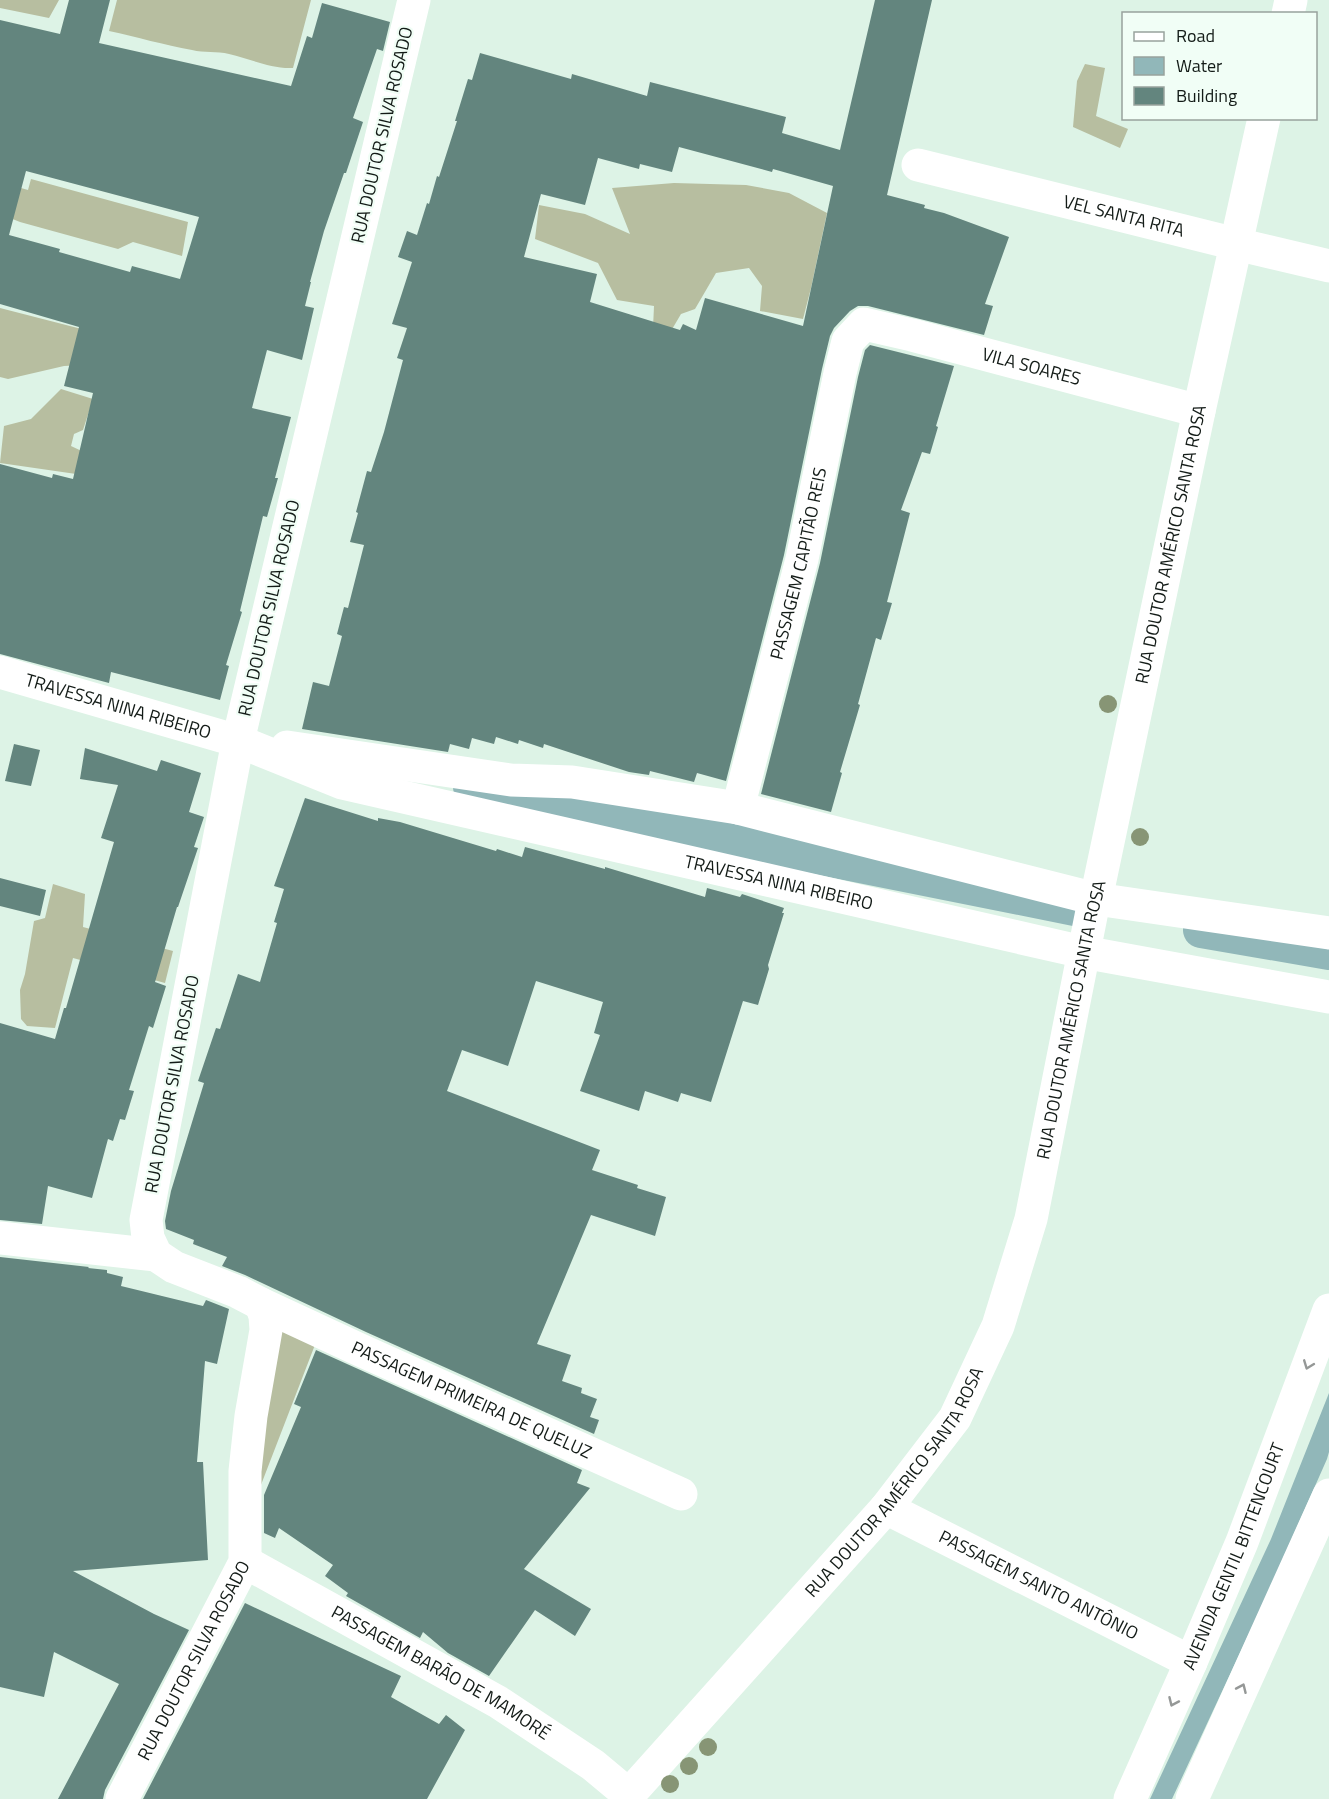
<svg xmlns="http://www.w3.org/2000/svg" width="1329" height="1799" font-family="'Titillium Web',sans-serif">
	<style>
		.forest { fill: #b7bea0 }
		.water { fill: #91b7b9 }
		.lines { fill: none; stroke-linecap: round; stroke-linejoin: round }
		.canal { stroke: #91b7b9; stroke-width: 36 }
		.building { fill: #63857e; fill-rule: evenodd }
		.minor { stroke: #fff; stroke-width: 33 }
		.tree { fill: #879575 }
		.oneway { stroke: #959897 }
		.labels { text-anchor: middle; stroke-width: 4.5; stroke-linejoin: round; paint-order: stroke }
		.street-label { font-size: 18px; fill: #131b17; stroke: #f1fef6 }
	</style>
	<rect width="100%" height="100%" fill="#ddf3e6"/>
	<path class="forest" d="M0,0H59L49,18L0,8Z
		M117,0H311L293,68C270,69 251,59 229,54C217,51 204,53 192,50C164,45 137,37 109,31Z
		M1085,64L1105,68L1096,116L1128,129L1120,148L1073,127L1077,81Z
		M31,179L188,222L182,256L133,242L118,249L20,222L0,214V182L28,190Z
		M674,183L746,185L789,193L827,213L811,288L803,319L760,311L762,286L749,268L716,273L695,309L681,314L671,331L653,328L654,306L617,300L598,263L535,239L539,205L585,214L630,234L612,188Z
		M0,308L136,343L105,364L64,366L8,379L0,377Z
		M61,389L93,399L83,430L74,434L71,446L88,454L83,475L0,463L4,426L31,419Z
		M53,884L85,894L83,927L173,951L165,983L73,958L55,1028L27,1026L21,1019L20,990L25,974L34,921L45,918Z
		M282,1328L318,1337L254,1503L252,1447Z"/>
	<path class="water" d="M1329,1393V1452L1327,1459L1266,1597L1172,1799H1150L1271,1539Z"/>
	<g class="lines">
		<path class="canal" d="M471,787L1075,908
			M1201,930L1329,952"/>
	</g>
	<path class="building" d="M69,0H110L99,43L291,86L307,36L312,38L322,3L390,22L383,51L377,49L353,118L363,122L346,173H344L324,231L310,282H311L305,306L314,308L302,360L267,350L252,408L291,417L275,478H278L267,517L263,516L240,611L242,612L226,665L229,666L220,700L111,672L109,683L0,654V464L52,478L53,474L73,479L93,393L64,386L79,327L0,304V20L60,34ZM26,171L199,217L180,279L132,266L130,272L59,252L60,249L9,235Z
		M875,0H932L887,195L925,205L924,208L944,213L1009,237L985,304L993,306L984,335L868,306H858L850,311L834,328L830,336L822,369L784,555L726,781L697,773L694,782L650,771L649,775L629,772L544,744L543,748L519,740L518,744L496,737L494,744L472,738L469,749L450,744L448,752L302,729L313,682L329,686L342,636L337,634L344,607L348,608L364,545L350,542L358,513L356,512L367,471L371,472L384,432L403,360L397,358L407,328L392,324L412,262L398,257L407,231L417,235L427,203L429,204L437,176L439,177L457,121H455L468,79L472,80L480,53L571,79L572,74L647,96L650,82L786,117L782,133L840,150ZM679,147L772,172L773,169L833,186L803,326L705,298L696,330L683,324L680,330L590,302L597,274L524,257L541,194L585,205L598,158L639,169L640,164L672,172Z
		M870,345L954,366L936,426L938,427L930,454L922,452L901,510L910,513L887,602L892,603L881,640L876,638L858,704L860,705L840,772L842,773L831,812L761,794L820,563L858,377L865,350Z
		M14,744L40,750L31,786L5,781Z
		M85,748L157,771L161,760L201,773L189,812L204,817L194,847L198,848L178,907H177L155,982L166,986L153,1028L149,1026L129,1090L134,1091L125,1120L120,1119L113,1141L108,1139L92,1198L48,1186L42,1224L0,1220V1023L55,1039L64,1008H66L114,842L101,838L118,785L80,779Z
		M305,798L378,821V818L400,822L496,851L497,849L522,857L525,847L605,869V867L705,897L707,888L740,897L742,894L784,908L782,913H784L768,965L769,969L758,1005L743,1001L711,1102L681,1093L678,1102L645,1091L639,1111L580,1091L600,1035L594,1033L603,1002L536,981L508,1066L462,1050L447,1091L600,1150L592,1170L638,1185L637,1188L666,1197L655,1236L591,1215L537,1344L571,1355L562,1381L582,1388L581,1393L597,1399L590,1417L599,1420L594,1434L366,1332L245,1275L222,1266L227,1257L193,1244L194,1240L166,1229L165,1221L171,1191L204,1083L198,1081L216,1028L220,1029L238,974L260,982L277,923L274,922L284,889L274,886Z
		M0,878L46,890L40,916L0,906Z
		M0,1257L89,1267L88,1268L107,1270V1273L123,1277L121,1286L203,1306L206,1300L229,1309L217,1364L205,1361L197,1462H203L208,1560L73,1571L154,1614L189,1630L105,1790L103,1799H58L119,1684L54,1652L44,1697L0,1687Z
		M316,1350L582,1470L577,1483L590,1488L524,1569L591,1609L575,1636L535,1610L489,1676L448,1653L423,1632L420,1638L346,1596L348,1593L325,1576L333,1565L279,1528L275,1538L264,1533V1495L301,1407L294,1404Z
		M245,1603L401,1676L391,1697L439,1724L446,1715L465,1730L427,1799H143Z"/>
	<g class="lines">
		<g class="minor">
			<path id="s1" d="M414,0L238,741L146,1220L148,1238L156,1255L174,1267L238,1292L261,1304L358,1349L681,1494"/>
			<path d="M1288,14L1291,0"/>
			<path id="s2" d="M918,165L1236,244L1329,266"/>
			<path id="s3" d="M0,672L238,741L342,783L1083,952L1329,997"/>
			<path d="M287,747L511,780L572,782L738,808L1096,899L1329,933"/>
			<path id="s4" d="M738,808L802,559L840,373L848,341L864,324L912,335L1199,411"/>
			<path d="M0,1238L156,1255"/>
			<path id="s5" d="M886,1508L1191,1662"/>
			<path id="s6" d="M245,1562L498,1702L593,1765L629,1795"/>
			<path id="s7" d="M122,1799L245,1562V1471L251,1416L266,1330L265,1316L261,1304"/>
			<path id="s8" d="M625,1799L886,1508L955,1418L998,1326L1031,1219L1092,911L1096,899L1199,411L1264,118"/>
			<path id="s9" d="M1130,1799L1191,1662L1242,1542L1329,1310"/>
			<path d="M1192,1799L1329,1495"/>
		</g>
	</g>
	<g class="tree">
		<circle cx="1108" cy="704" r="9"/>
		<circle cx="1140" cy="837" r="9"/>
		<circle cx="708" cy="1747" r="9"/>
		<circle cx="689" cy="1766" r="9"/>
		<circle cx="670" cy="1784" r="9"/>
	</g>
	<defs><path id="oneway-chevron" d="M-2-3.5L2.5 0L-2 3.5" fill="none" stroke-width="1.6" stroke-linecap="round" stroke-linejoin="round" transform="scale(1.5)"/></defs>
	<g class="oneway">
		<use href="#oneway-chevron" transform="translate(1308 1365) rotate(111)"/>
		<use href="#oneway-chevron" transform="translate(1242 1688) rotate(-66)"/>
		<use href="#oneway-chevron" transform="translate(1173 1702) rotate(114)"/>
	</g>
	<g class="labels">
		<g class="street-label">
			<text transform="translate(382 135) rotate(-77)" y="6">RUA DOUTOR SILVA ROSADO</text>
			<text dy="6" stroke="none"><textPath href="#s2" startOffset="212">VEL SANTA RITA</textPath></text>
			<text dy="6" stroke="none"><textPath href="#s4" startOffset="676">VILA SOARES</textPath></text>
			<text dy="6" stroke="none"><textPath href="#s8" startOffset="1407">RUA DOUTOR AMÉRICO SANTA ROSA</textPath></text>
			<text dy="6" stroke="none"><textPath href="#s4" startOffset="252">PASSAGEM CAPITÃO REIS</textPath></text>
			<text transform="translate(269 608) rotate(-77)" y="6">RUA DOUTOR SILVA ROSADO</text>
			<text dy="6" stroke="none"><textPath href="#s3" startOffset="123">TRAVESSA NINA RIBEIRO</textPath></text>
			<text dy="6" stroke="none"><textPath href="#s3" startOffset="808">TRAVESSA NINA RIBEIRO</textPath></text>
			<text dy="6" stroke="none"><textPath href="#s8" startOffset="921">RUA DOUTOR AMÉRICO SANTA ROSA</textPath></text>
			<text transform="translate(172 1084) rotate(-79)" y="6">RUA DOUTOR SILVA ROSADO</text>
			<text dy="6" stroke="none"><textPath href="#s1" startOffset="1634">PASSAGEM PRIMEIRA DE QUELUZ</textPath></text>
			<text dy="6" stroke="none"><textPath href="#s8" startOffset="417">RUA DOUTOR AMÉRICO SANTA ROSA</textPath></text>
			<text dy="6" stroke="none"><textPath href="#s9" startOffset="264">AVENIDA GENTIL BITTENCOURT</textPath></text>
			<text dy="6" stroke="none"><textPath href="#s5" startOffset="171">PASSAGEM SANTO ANTÔNIO</textPath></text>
			<text dy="6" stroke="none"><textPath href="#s7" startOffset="156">RUA DOUTOR SILVA ROSADO</textPath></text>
			<text dy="6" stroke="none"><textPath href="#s6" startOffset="225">PASSAGEM BARÃO DE MAMORÉ</textPath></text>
		</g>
	</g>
	<rect x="1122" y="12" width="195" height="108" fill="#f1fef6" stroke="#98a39d" stroke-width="1.5"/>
	<rect x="1134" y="32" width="30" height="9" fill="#ffffff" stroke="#98a39d" stroke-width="1.5"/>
	<text x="1176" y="42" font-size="18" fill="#131b17">Road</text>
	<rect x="1134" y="57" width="30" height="18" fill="#91b7b9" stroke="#98a39d" stroke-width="1.5"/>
	<text x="1176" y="72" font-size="18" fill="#131b17">Water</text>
	<rect x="1134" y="87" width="30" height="18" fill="#63857e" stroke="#98a39d" stroke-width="1.5"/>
	<text x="1176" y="102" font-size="18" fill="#131b17">Building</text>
</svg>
